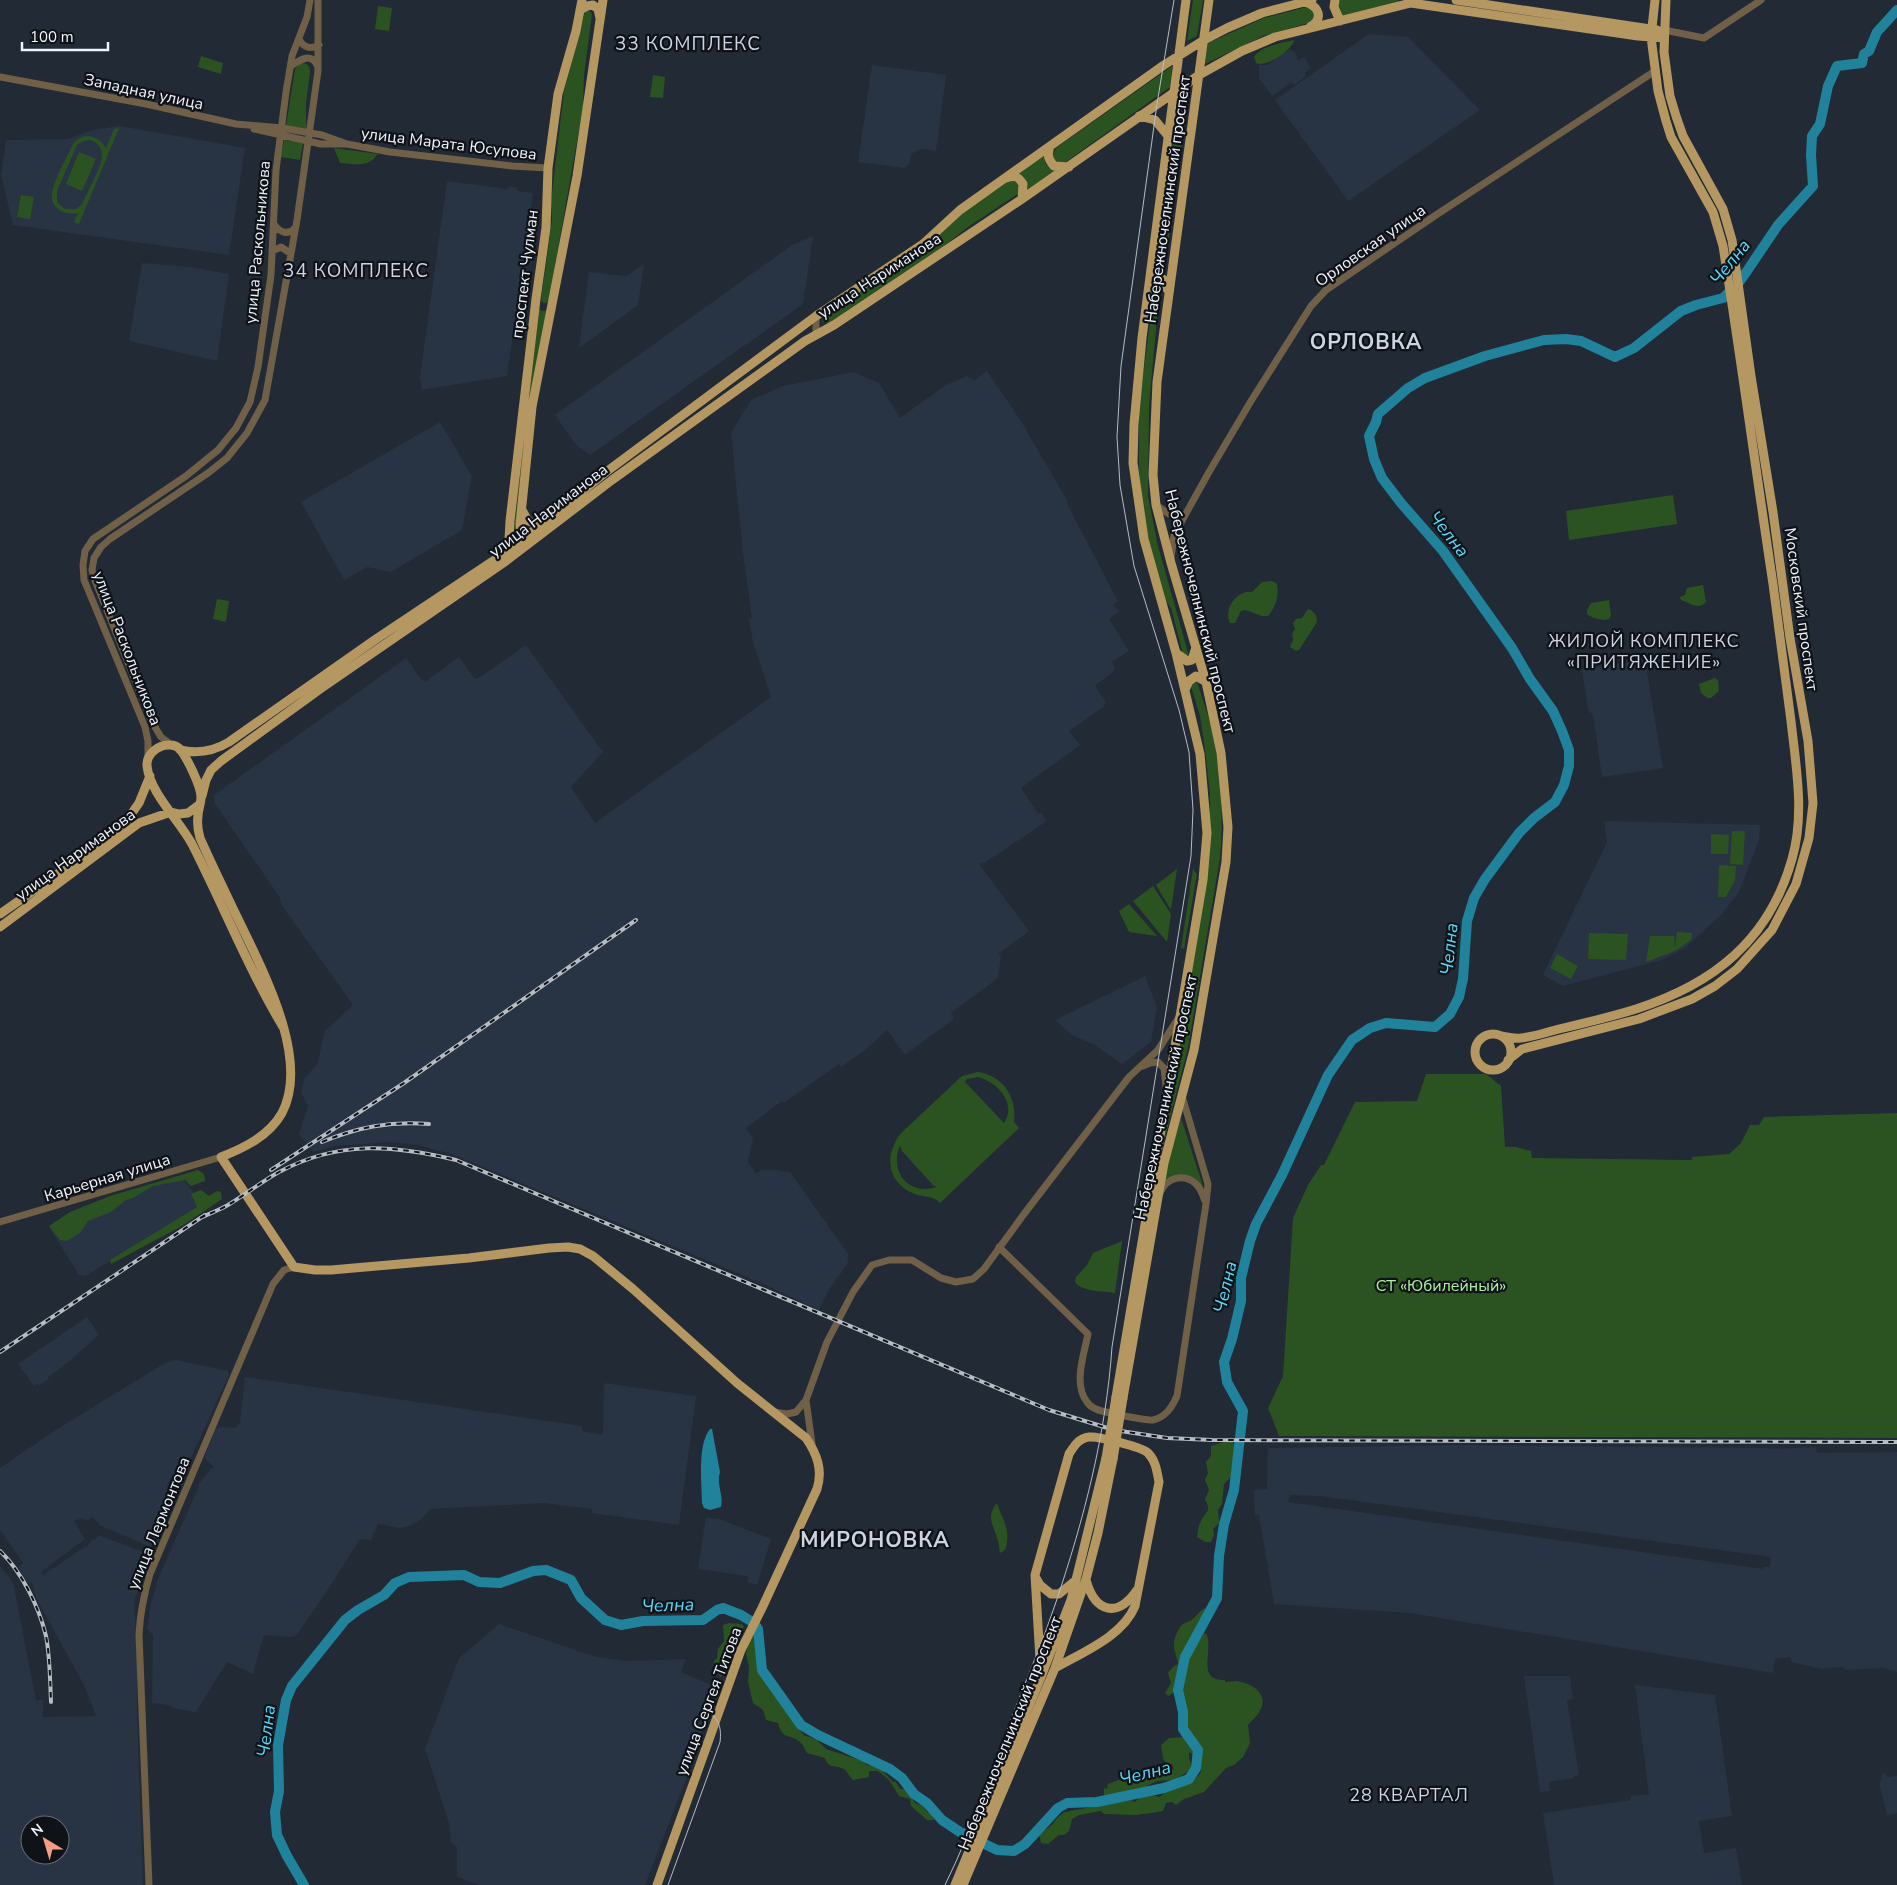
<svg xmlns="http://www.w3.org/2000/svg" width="1897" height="1885" font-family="'Nunito Sans',sans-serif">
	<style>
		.built { fill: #283344; fill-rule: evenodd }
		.green { fill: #2b5321; fill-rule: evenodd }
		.water { fill: #21839b }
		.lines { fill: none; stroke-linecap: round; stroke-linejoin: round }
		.river { stroke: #21839b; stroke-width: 10 }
		.minor { stroke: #6f6047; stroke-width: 7 }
		.major { stroke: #b49761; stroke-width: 9 }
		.tram { stroke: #b6bcc4; stroke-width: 1 }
		.rail-casing { stroke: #b6bcc4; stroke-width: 4 }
		.rail { stroke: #0f1217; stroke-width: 2; stroke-dasharray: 5.5; stroke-linecap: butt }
		.major-bridge { stroke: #b49761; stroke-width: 9 }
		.labels { text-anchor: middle; stroke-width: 4.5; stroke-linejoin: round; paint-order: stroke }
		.street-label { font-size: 16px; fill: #eff4fc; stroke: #0f1217 }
		.park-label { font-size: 16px; fill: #afefa1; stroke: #0f1217 }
		.water-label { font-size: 18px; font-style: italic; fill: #57dbfd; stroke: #0f1217 }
		.neighbourhood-label { font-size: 18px; letter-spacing: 1px; fill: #cad4e4; stroke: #0f1217 }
		.quarter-label { font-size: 19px; letter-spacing: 1px; fill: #cad4e4; stroke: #0f1217 }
		.district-label { font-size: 21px; font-weight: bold; letter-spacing: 1px; fill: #cad4e4; stroke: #0f1217 }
	</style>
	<rect width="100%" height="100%" fill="#222a35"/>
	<path class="built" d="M1369,34L1408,37L1480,110L1348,201L1275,100Z
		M1290,49L1296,53L1298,60L1304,57L1311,68L1305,73L1306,76L1294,85L1292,82L1272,96L1259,78V65H1267Z
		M872,65L946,75L936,151L921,149L911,154L909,164L905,168L858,162Z
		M120,126L245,148L229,255L13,225L1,175L6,140L68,139L92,130Z
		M447,181L508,189L509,186L518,188L517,191L533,193L507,376L422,390L420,377Z
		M813,236L803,304L590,455L577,446L555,415L792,245Z
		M142,263L190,267L229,274L217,361L129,341Z
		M644,264L638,305L579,348L589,272L626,276Z
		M987,371L1021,421L1068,502L1067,504L1118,601L1113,605L1120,611L1109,619L1129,651L1112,662L1115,669L1111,674L1095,685L1106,703L1103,707L1069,731L1080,745L1021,788L1038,813H1041L1047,821L983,864L982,862L979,864L1029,931L998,954L1001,955L998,978L951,1013L954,1019L905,1055L887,1030L864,1051L841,1067L839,1064L784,1103L782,1101L746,1128L753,1138L748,1162L756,1173L762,1170H778L790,1172L849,1255L847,1259L849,1262L828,1291L819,1310L759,1282L454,1155L418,1145L389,1142L336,1146L313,1152L299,1134L308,1106L301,1093L304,1079L318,1063L324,1032L353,1005L282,906L279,896L215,804L214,795L406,658L421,679L425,682L459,657L475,679L480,677L526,645L603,752L571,787L595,823L771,697L753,642L749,619L752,618L743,553L731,433L751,400L783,386L854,372L879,383L900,418L946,385L967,376L975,380Z
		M440,422L472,476L462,530L391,572L367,567L344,580L301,502Z
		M1645,660L1663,768L1602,777L1593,715L1588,710L1582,669Z
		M1604,821L1760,825L1759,840L1739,892L1722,914L1685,948L1662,960L1563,986L1543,975L1607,842Z
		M1145,976L1157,1007L1151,1042L1122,1064L1095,1045L1072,1035L1055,1020Z
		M179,1177L184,1180L204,1206L85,1276L79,1275L49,1227L106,1201Z
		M87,1317L99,1335L66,1364L48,1377L49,1379L39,1385L37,1384L34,1386L18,1364Z
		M176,1360L228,1371L229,1375L184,1473L170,1478L167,1486L171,1501L151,1547L99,1525L93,1517L87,1521L82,1518L74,1521L85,1539L41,1572L43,1575L86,1546L87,1547L93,1539L96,1540L98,1535L149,1554L134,1602L137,1645V1714L143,1885H0V1566L13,1582L36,1700H43V1717L96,1716L85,1687L37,1600L32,1583L29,1584L18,1567L23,1563L0,1530V1468L54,1431L165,1363ZM30,1825H60V1855H30Z
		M245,1377L582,1426V1431L603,1435L604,1383L696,1396L679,1525L592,1513V1509L544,1503L430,1509L423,1518L412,1525L400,1528L378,1524L371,1540L360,1539L327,1591L296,1636L290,1637L264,1635L253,1674L227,1662L196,1712L177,1709L169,1705L152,1703L153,1635L147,1629L150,1609L157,1581L199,1486L198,1485L211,1468L213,1469L214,1467L204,1457L216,1429L220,1427L235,1428L240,1423Z
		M1460,1445L1766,1448L1775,1449L1816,1447L1817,1453L1897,1452V1672L1884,1668L1846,1670L1842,1667L1821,1669L1792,1662L1790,1657L1775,1659L1773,1673L1410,1613L1274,1604L1259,1515H1255L1254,1490L1267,1489L1268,1448ZM1290,1495L1320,1496L1771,1557L1770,1567H1763V1569L1288,1502Z
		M706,1518L719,1519L771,1539L757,1585L747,1582L748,1576L698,1569Z
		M499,1624L596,1657L628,1661L686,1659L681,1672L714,1686L701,1717L702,1718L701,1724L702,1738L645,1885H480L457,1877V1847L451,1843L449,1823L425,1749L459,1658Z
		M1524,1676H1570L1573,1699L1567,1700L1579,1775L1574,1776V1778L1549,1782L1550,1791L1540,1792Z
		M1635,1685L1715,1695L1732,1816L1699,1821L1704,1853L1736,1848L1742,1885H1554L1543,1813L1631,1800V1796L1649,1794Z
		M1885,1773L1887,1777L1897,1776V1813L1887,1815L1879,1782L1882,1781L1881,1774Z"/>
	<path class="green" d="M1193,0H1203L1197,36L1187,41Z
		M1339,0H1399L1397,3L1342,16L1339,13Z
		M378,6L392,8L389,31L375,29Z
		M1307,7L1311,8L1316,15L1312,22L1263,36L1205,64L1208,43L1264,18Z
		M589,10L592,14L584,75L583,108L549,299L546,303H543L541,300L552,220L551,202L564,91L585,12Z
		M1294,40C1293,50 1266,68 1256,63L1254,57C1261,46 1281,43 1294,40Z
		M201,56L223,63L221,74L198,67Z
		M303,63C308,64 310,66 310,72L306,103V129L286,126L295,69L299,64Z
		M1172,66L1170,87L1063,164L1054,161L1052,156L1056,148Z
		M653,75L665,77L663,98L650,97Z
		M1190,86L1167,250L1161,275H1154L1180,94Z
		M119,128L79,224L74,222L78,213C65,216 50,209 52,193C54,180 68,155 74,142C86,132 98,136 106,148L114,129ZM90,140C97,142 102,147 102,155C102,166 87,193 82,204L76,209H65L57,202V191L77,145L83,141Z
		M284,140L303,143L300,160L281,157Z
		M334,148L378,154C368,168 355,164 340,163Z
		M79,152L96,159L82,191L66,184Z
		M1044,153L1046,164L1053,170H1058L1027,191C1029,182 1025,177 1017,173Z
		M1011,179L1019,183V193L968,227L940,249L829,323L822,322L824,314L915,254L967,210Z
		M21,195L34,197L30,219L17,217Z
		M1155,282H1158L1160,285L1149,405L1148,496L1158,546L1189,656L1186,658H1184L1171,608L1163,597L1153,561L1143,514L1139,468V408Z
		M538,308L542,311L550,310L530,397L516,531L514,528Z
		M1673,495L1677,524L1569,540L1566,511Z
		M1272,581L1277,584C1279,596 1276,607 1268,616H1262L1245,610L1241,611L1235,623H1230C1223,609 1237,590 1252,592L1262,582Z
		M1703,585L1706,602C1698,611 1689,602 1681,600L1680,597L1685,595L1687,588Z
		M217,599L229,601L226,622L213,619Z
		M1609,600L1611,615L1609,619C1603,621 1592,618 1587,614V610L1591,603Z
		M1308,609L1311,610L1316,615L1317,622L1299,650L1296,651L1290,647L1293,640L1292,634L1295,629L1293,623L1296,619L1302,618Z
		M1715,678L1718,680L1719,691L1711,698H1707L1701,693L1699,684Z
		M1197,681C1201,696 1207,710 1211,726C1221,768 1224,814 1220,858L1188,1048L1160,1157L1209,858L1210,794L1204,742L1200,716L1190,683Z
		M1732,831H1745L1743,865L1730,864Z
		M1711,834L1729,835L1728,854H1711Z
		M1719,865L1736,866L1735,880L1726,897H1718Z
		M1177,869L1171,910L1156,885Z
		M1193,869L1197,874L1184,949L1181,948Z
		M1153,886L1171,914L1167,942L1133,901Z
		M1129,904L1157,936L1129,932L1119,911Z
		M1677,932L1692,933L1691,940L1675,951L1646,962L1650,936H1674L1675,948Z
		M1589,933L1628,934L1626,960L1588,959Z
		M1557,954L1578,966L1571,979L1550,968Z
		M978,1072C1004,1076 1017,1098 1014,1122L1019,1128L940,1203C933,1195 925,1198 915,1194C887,1183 884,1157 900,1134L962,1076ZM978,1077C998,1082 1017,1104 1004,1123L965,1082L967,1079ZM900,1145L902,1151L933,1185L937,1187C909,1196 889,1172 900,1145Z
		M1426,1074H1486L1501,1086L1505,1147H1516L1531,1151L1532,1158L1692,1160V1157L1729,1154L1741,1143L1750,1125H1759L1764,1117L1897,1113V1438L1279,1436L1268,1408L1283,1376L1293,1218L1308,1185L1321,1165H1324L1355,1102L1417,1101Z
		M1181,1118L1203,1186V1189L1188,1176L1163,1182L1166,1166Z
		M198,1170L204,1174L205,1181L191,1186L185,1180L153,1186L133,1198L126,1200L111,1212L88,1221L80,1233L66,1241L60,1240L49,1226L70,1212L110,1196Z
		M201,1190L209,1196L217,1191L221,1192L222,1199L182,1226L111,1264L110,1260L197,1207L191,1194Z
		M1122,1241L1115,1293C1103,1291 1082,1292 1075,1282L1076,1277L1087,1265L1093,1253Z
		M1230,1440L1235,1445L1231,1477L1224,1484L1222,1504L1218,1510L1219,1523L1213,1529L1214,1535L1211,1542H1205L1197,1537C1198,1532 1198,1526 1201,1521C1206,1510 1212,1512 1205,1499L1209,1490L1205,1480L1208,1473L1206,1462L1211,1456V1446Z
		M997,1503C1002,1519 1012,1531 1005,1550L1000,1553C999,1549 999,1545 998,1541C994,1525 985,1518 997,1503Z
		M1205,1608L1204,1616L1192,1634L1182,1664L1185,1670L1183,1676H1178L1175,1692L1168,1696L1165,1693L1171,1683L1168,1673L1174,1666L1178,1664C1177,1657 1174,1652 1174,1645C1174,1638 1178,1628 1183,1624C1186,1622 1191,1621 1194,1618C1198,1614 1199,1611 1205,1608Z
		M729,1623L741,1624L744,1626L733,1646L729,1659V1667L725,1671L724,1675L720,1677L714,1666V1661L717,1658L718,1649L724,1641L723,1625Z
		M1204,1633L1207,1635C1213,1653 1196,1680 1225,1680V1682C1230,1682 1236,1680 1241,1682C1252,1684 1266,1693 1262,1706C1260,1714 1253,1719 1248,1725L1250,1743L1243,1757L1234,1765L1226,1768L1204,1792L1184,1799L1176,1805L1172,1802L1166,1803L1163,1811L1158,1812L1136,1815L1104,1814L1101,1811L1079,1815L1072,1819L1069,1831L1064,1835H1059L1048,1844L1041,1843L1039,1834L1052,1825L1057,1818L1064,1812L1131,1800L1135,1802C1143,1794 1149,1793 1159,1797C1164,1794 1169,1789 1173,1788C1182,1785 1196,1781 1201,1772C1198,1765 1201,1759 1201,1752C1202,1744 1186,1727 1179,1723L1176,1697L1183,1684L1191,1655Z
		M754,1635L759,1671L779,1702L795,1720V1725L805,1736L810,1737L818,1741L826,1749L863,1761L867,1765L876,1766L882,1770L893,1782H896L900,1789H906L915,1803L923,1806L927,1812L931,1813L934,1820H927L911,1806L910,1799L899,1796L889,1780L878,1771H869V1777L853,1780C850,1777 848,1773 845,1770C838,1764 828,1770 825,1758L807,1753C805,1750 804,1746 801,1743C791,1733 782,1741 778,1723L766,1720L763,1710L753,1703L748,1682L749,1666L746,1654L749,1636Z
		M1184,1737L1186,1741L1192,1743L1196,1751L1193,1755L1189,1752V1759L1192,1766L1187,1772L1174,1780L1157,1781L1141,1789L1111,1796L1104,1795V1788L1107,1789L1108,1784L1127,1777H1142L1156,1771L1164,1773L1174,1769L1172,1764H1166L1163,1758L1161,1745L1169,1738Z"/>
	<path class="water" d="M710,1429H712L720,1472C716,1484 724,1496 721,1507L710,1510L704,1508L702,1503C702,1483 697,1445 710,1429Z"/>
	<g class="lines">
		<path class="river" d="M304,1885L287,1856L277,1835L275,1812L279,1791L278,1745L286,1700L292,1686L345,1620L358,1610L384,1595L395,1583L409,1577L464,1575L479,1582L500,1583L533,1571L546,1570L571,1580L581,1598L605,1620L621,1625L643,1621L703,1620L717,1610L723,1608L741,1615L754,1623L758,1629L762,1670L801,1725L818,1735L890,1769L902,1778L914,1794L927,1803L942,1820L960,1832L997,1850L1014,1851L1025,1844L1058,1808L1067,1803L1097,1802L1164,1788L1189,1779L1196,1768L1198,1750L1183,1729V1712L1178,1690L1185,1657L1217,1598L1219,1556L1224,1524L1234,1490L1243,1411L1227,1382L1224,1362L1232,1339L1241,1301V1278L1250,1241L1256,1224L1282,1175L1328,1075L1352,1040L1370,1028L1386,1023L1435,1027L1450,1014L1459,997L1463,979L1467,921L1474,898L1485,879L1519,833L1534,818L1555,802L1564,785L1569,766V750L1562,731L1553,711L1530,679L1512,648L1443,551L1401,503L1382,478L1374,459L1369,436L1376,422L1378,414L1408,388L1425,378L1485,356L1544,340L1566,339L1581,341L1615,357L1634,348L1681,311L1696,305L1723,298L1737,285L1747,271L1778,225L1813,186L1811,155L1812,136L1820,124L1828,86L1837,66L1862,63L1864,54L1869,51L1877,32L1897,10"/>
		<path class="minor" d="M1664,30L1704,38L1761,0
			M299,39C303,47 310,50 319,45
			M291,66C301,59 312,52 318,67
			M0,77L146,104L236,124L282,128L322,135L347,144
			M254,129L321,144H347L390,152L512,166L548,168
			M274,224C279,232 288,236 295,228
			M272,251L281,247L290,253
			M816,316V334
			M1156,505L1169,514L1182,518
			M1171,558L1174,535L1209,472L1251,401L1311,306L1326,290L1436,215L1655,71
			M172,745L161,737L152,722L94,578L92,570L94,558L101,547L110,539L208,473L227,458L247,433L265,400L297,220L318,71V0
			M148,759V741L145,727L84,580L83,565L85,551L93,539L186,476L218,450L236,428L250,402L258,367L271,275L276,170L286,92L292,56L307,17L310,0
			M1143,1066L1150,1063L1158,1062L1164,1068L1166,1086
			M1161,1191C1167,1178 1183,1173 1195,1183C1200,1187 1203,1195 1205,1201
			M0,1222L221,1157
			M999,1247L1088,1334C1084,1354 1073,1385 1087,1402C1089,1405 1093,1408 1096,1409C1102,1412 1148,1421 1153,1420C1166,1417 1172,1407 1177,1396L1206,1204L1208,1184L1182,1096
			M806,1400L812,1444
			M774,1412L787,1414L796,1412L806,1400L827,1342L853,1292L872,1265L889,1260H912L941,1278L956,1282L973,1279L984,1269L1024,1214L1129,1077L1158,1050L1179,1017
			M149,1885L139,1635C140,1613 144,1594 150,1574L273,1284L284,1270L294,1267"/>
		<path class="major" d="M1335,0L1334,7L1340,21
			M1456,0L1657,30
			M1305,2C1319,6 1324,19 1310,27
			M580,10L587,6L593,5L598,9L600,18
			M1139,116L1155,120L1168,136
			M1050,146C1047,155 1048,159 1054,166L1069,167
			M1006,178C1015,175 1018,176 1023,184L1022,199
			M1151,286L1153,279C1162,274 1166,281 1167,289
			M522,510L528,521L535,523L545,522
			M524,542L521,537L520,524L532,407L577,176L603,0
			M515,550L509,539L510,521L536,299L546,228L548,168L558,94L576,31L582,0
			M1176,653L1187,661L1192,660L1196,647
			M1185,690L1189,681L1196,676L1206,682
			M180,750C197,754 214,751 229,742L376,639L493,561L545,522L606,472L816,316L923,244L960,210L1164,65L1204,40L1227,28L1262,13L1312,0
			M202,796L206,780L211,770L221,761L320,689L506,561L612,480L805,341L834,325L1022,199L1199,75L1242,51L1275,37L1411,3L1638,36L1664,38
			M0,914L83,856L127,820L139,803L150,776
			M0,927L139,823L171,812L179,814L188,813L200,804
			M283,1027C248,968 223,905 192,844C179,820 150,793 147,766C146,754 159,744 170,745C173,745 177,746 180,749C187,758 201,786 201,797C201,804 198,810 198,816C197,823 198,831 200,838C213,867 227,896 241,925C264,973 310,1060 282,1113C269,1136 244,1148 221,1157L294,1267L315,1270H331L469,1258L549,1248L568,1247L580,1249L593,1256L633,1289L737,1383L806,1438C817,1454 823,1470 817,1489L762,1608L741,1650L657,1885
			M1475 1052a18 18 0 1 1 36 0a18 18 0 1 1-36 0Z
			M1501,1036C1507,1037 1514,1039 1521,1038C1533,1037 1547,1032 1559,1029C1585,1023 1610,1017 1636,1009C1713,984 1769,941 1792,859C1805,814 1796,767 1791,721C1785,676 1779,630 1773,584C1756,472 1741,359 1723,246L1713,212L1671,137L1666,121L1658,91L1651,37L1655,0
			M1508,1060L1522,1049L1639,1019L1692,999L1715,986L1737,969L1772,930L1796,884L1809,838L1813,803L1808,741L1790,638L1773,512L1751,376L1732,240L1723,209L1683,136L1676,116L1670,96L1664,52L1666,0
			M1116,1397L1203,880L1207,833L1200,754L1176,653L1144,539L1133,463L1134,424L1142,338L1186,0
			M1123,1398L1164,1163L1194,1050L1226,862L1228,827L1221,753L1206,682L1171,563L1156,505L1153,475L1157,382L1209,0
			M1036,1578L1040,1585L1051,1594H1059L1075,1581
			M1086,1580C1095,1612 1117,1619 1137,1590
			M1041,1677L1035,1575L1069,1454C1074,1446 1079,1438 1089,1437C1098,1436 1142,1447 1148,1453C1156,1461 1157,1472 1159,1482L1135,1606C1123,1636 1083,1652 1055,1668
			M955,1885L1041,1677L1071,1600L1106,1458
			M963,1885L1055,1668L1086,1579L1098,1533L1113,1459"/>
		<path class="tram" d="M668,1885L720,1742C722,1726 718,1717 704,1708
			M945,1885C973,1828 993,1768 1015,1709C1029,1673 1044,1638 1056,1602C1084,1519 1106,1434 1112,1347L1191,856L1193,810L1189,752L1179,710L1134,566L1120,485L1117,437L1121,366L1157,104L1174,0"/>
		<g class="rail-casing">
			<path id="rail" d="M322,1142C358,1127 390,1121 429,1124
				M271,1170L404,1083L636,920
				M200,1218C209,1214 219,1210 228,1205C245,1195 261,1182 279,1172C339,1140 393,1145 456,1160L1049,1410L1114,1430L1167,1438L1212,1440L1897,1442
				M0,1352L205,1215
				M0,1551C22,1572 39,1607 46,1636C50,1657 50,1680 51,1702"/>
		</g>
		<use href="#rail" class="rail"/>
		<path class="major-bridge" d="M1106,1458L1116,1397
			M1113,1459L1123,1398"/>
	</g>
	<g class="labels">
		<g class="street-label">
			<text transform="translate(144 91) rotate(12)" y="6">Западная улица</text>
			<text transform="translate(449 143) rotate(7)" y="6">улица Марата Юсупова</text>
			<text transform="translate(1167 199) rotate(-82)" y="6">Набережночелнинский проспект</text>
			<text transform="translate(257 242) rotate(-85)" y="6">улица Раскольникова</text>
			<text transform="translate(1370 245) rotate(-35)" y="6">Орловская улица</text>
			<text transform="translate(524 274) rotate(-83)" y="6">проспект Чулман</text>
			<text transform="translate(879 275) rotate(-33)" y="6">улица Нариманова</text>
			<text transform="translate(548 510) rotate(-37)" y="6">улица Нариманова</text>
			<text transform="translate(1802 609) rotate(82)" y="6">Московский проспект</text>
			<text transform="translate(1201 611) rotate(76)" y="6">Набережночелнинский проспект</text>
			<text transform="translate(128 648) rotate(69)" y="6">улица Раскольникова</text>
			<text transform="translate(75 854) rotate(-36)" y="6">улица Нариманова</text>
			<text transform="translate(1165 1097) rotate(-78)" y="6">Набережночелнинский проспект</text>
			<text transform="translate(107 1177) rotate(-17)" y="6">Карьерная улица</text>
			<text transform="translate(158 1523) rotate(-68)" y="6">улица Лермонтова</text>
			<text transform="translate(708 1701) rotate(-69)" y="6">улица Сергея Титова</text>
			<text transform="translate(1009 1733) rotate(-68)" y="6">Набережночелнинский проспект</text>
		</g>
		<g class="park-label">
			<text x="1441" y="1291">СТ «Юбилейный»</text>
		</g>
		<g class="water-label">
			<text transform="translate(1730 262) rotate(-51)" y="6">Челна</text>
			<text transform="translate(1449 534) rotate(52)" y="6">Челна</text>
			<text transform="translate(1449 949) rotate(-84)" y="6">Челна</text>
			<text transform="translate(1225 1287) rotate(-77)" y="6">Челна</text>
			<text transform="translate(668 1605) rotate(-2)" y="6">Челна</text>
			<text transform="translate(266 1731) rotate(-83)" y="6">Челна</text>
			<text transform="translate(1145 1773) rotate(-14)" y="6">Челна</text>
		</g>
		<g class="neighbourhood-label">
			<text x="1644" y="647">ЖИЛОЙ КОМПЛЕКС<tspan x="1644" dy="21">«ПРИТЯЖЕНИЕ»</tspan></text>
			<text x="1409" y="1801">28 КВАРТАЛ</text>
		</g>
		<g class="quarter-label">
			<text x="688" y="50">33 КОМПЛЕКС</text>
			<text x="356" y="277">34 КОМПЛЕКС</text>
		</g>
		<g class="district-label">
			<text x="1366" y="349">ОРЛОВКА</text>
			<text x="875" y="1547">МИРОНОВКА</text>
		</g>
	</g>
	<g transform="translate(45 1840) rotate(322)"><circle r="24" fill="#0f1217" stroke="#696c73"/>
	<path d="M0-4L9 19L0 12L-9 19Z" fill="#f49e88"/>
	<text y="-8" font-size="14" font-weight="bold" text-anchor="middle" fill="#eff4fc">N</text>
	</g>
	<path d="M22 42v8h86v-8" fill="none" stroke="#eff4fc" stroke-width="2.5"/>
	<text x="30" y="42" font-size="15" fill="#eff4fc" stroke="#0f1217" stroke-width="4" paint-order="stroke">100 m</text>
</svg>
